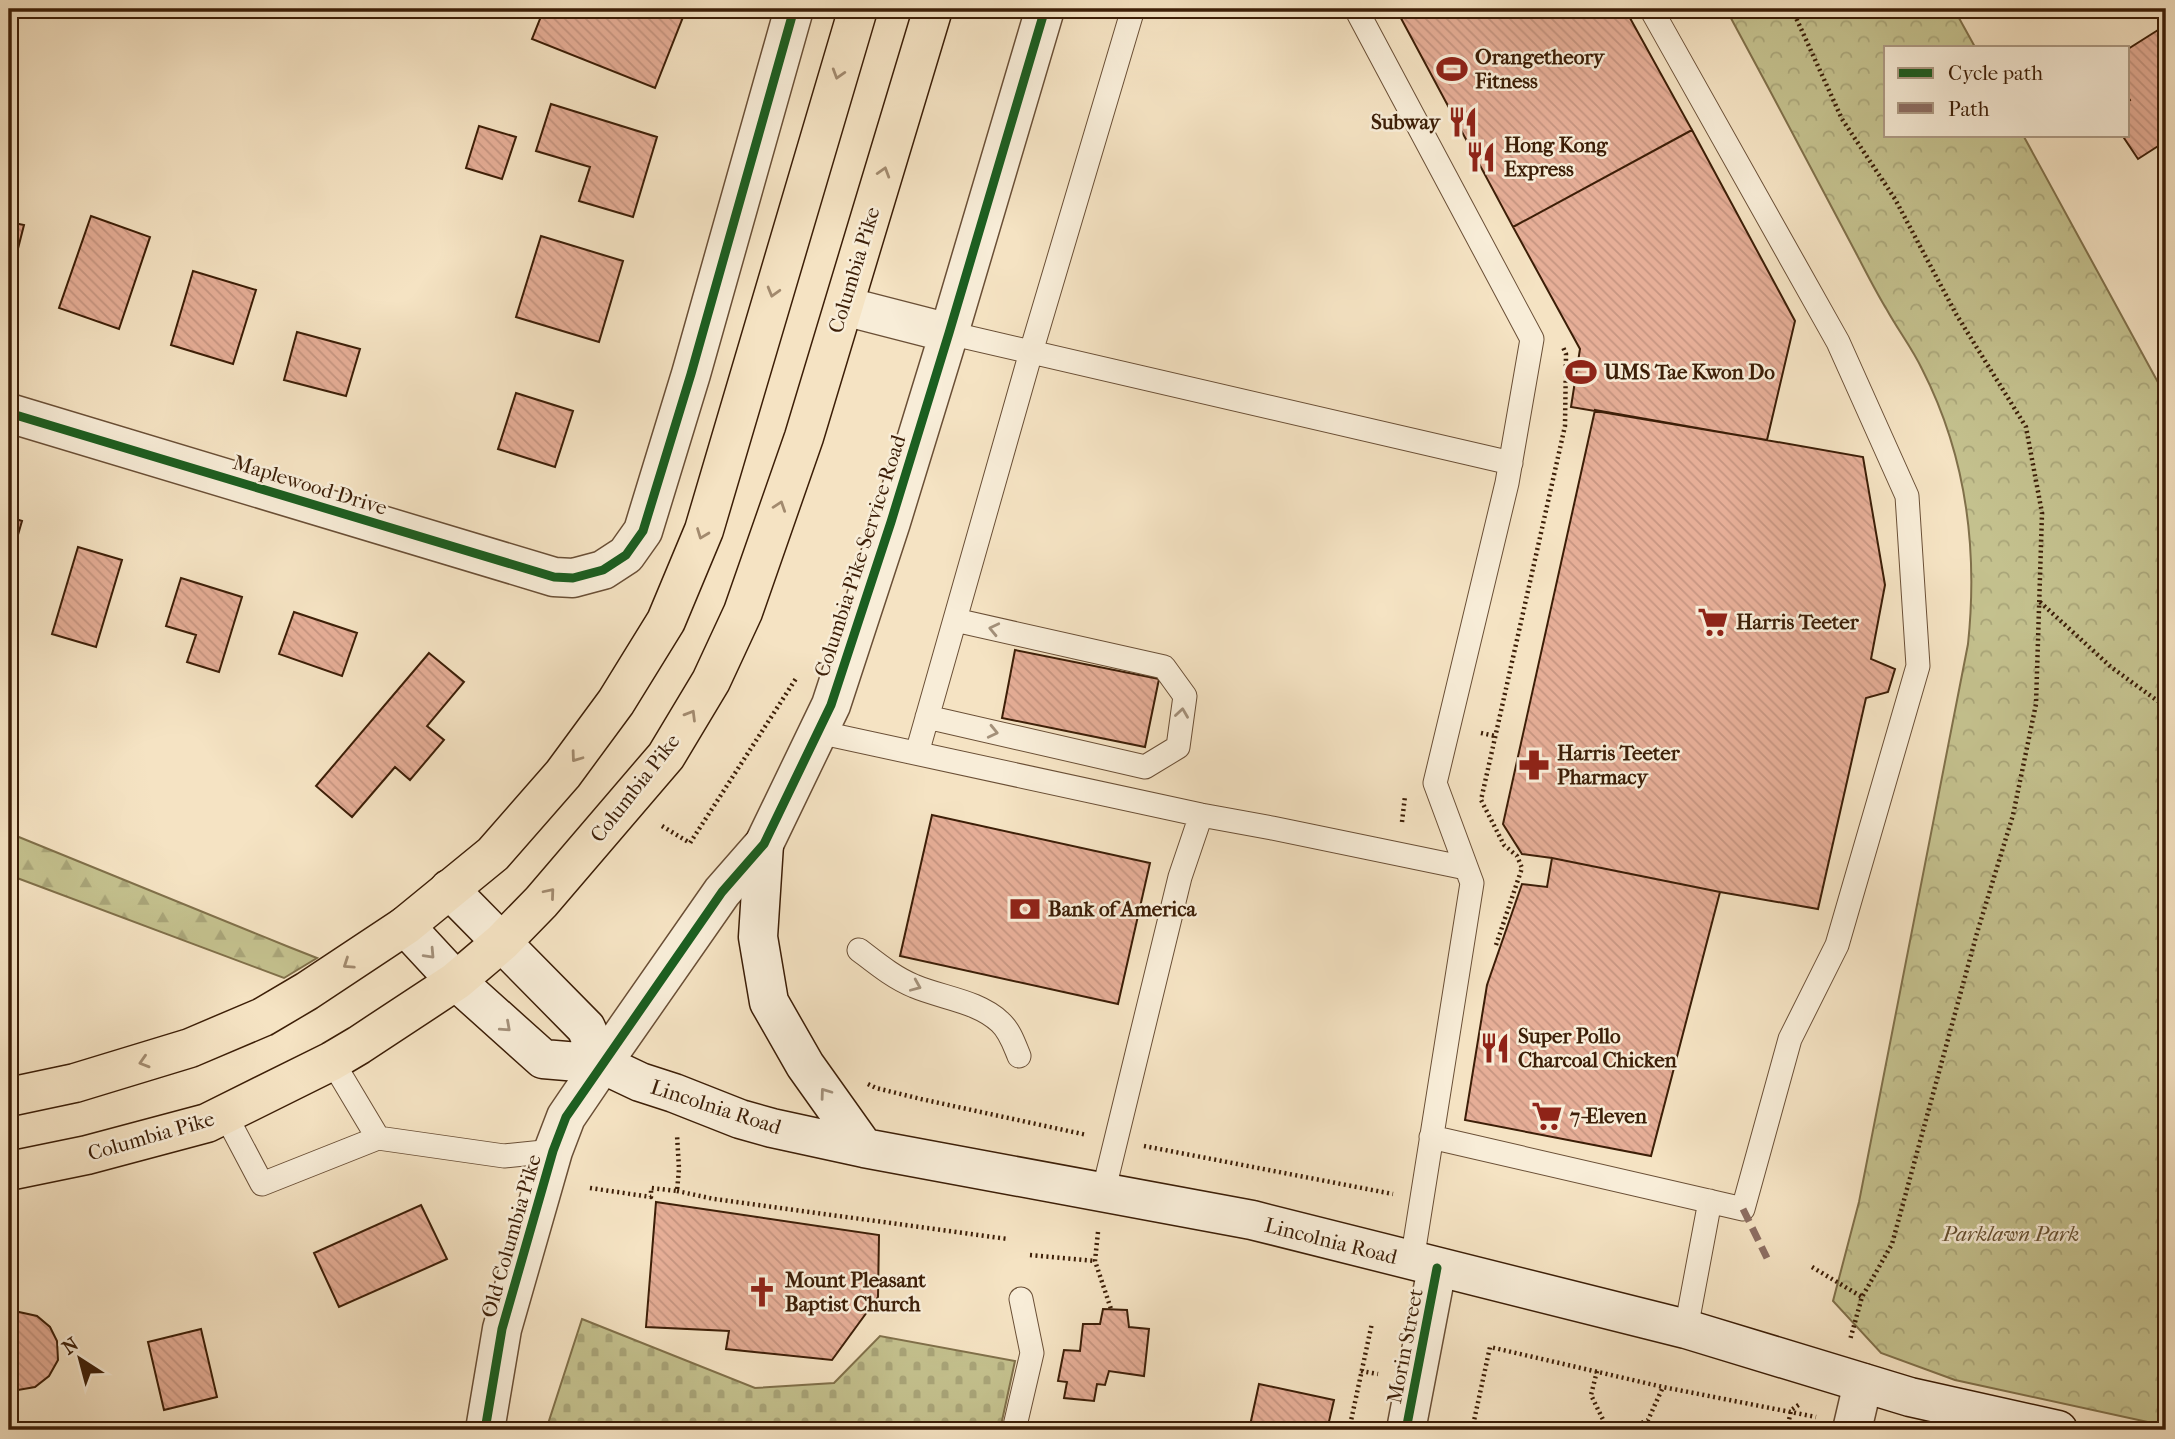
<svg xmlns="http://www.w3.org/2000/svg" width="2175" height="1439" font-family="'IM FELL French Canon',serif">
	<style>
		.forest { fill: url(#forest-firs); stroke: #80704a; stroke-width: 2 }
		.cemetery { fill: url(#cemetery-stones); stroke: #80704a; stroke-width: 2 }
		.park { fill: url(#park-crowns); stroke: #80704a; stroke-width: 2 }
		.building { fill: url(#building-back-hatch); stroke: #3c1e07; stroke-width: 2 }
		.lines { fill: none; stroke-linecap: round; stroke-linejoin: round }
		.service-casing { stroke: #6a4f36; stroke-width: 25 }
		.minor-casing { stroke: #6a4f36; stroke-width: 41 }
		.tertiary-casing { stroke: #6a4f36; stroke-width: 41 }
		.secondary-casing { stroke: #3c1e07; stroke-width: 41 }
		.primary-casing { stroke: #3c1e07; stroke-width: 41 }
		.path { stroke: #3c1e07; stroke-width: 4.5; stroke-dasharray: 2 3.5; stroke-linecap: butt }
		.service { stroke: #f8edd8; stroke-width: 23 }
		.minor { stroke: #f8edd8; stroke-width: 38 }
		.tertiary { stroke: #f8edd8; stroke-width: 38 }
		.secondary { stroke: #f8edd8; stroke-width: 38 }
		.primary { stroke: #f5e3c3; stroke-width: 38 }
		.quiet { stroke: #8d6e63; stroke-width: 7; stroke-dasharray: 14 7; stroke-linecap: butt }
		.cycleway-casing { stroke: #f8edd8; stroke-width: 13 }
		.cycleway { stroke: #1b5e20; stroke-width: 9 }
		.oneway { stroke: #a28a6e }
		.oneway2 { stroke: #a3907a }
		.labels { text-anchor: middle; stroke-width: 5; stroke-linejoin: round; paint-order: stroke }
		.poi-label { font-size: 21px; font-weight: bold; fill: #3c1e07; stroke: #f8edd8; text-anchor: start }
		.street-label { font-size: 21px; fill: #3c1e07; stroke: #f8edd8 }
		.park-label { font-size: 21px; font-style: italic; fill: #654f30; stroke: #f8edd8 }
	</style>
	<defs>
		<pattern id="forest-firs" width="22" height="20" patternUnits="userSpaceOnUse" patternTransform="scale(1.75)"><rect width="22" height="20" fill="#c4c18e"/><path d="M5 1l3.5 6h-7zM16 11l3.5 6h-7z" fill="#a9a579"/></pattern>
		<pattern id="cemetery-stones" width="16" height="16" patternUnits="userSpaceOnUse" patternTransform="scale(1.75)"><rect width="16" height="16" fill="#c4c18e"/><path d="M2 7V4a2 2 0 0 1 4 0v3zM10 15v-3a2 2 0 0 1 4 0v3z" fill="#a9a579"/></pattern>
		<pattern id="park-crowns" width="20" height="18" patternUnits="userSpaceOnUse" patternTransform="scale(1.75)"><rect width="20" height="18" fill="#c4c18e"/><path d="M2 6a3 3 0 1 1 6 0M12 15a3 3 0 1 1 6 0" fill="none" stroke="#a9a579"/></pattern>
		<pattern id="building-back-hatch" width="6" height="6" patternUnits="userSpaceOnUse" patternTransform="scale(1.75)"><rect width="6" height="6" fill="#e6ae97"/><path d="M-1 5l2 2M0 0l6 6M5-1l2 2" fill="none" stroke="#c69581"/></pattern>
	</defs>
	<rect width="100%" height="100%" fill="#f5e3c3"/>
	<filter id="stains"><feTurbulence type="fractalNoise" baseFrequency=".00286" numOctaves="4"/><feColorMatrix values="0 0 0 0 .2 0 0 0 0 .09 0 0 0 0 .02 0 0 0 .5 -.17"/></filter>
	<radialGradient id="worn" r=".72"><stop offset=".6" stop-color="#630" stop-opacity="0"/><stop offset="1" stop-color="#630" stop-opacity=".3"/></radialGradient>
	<path class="forest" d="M9,833L289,947L317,958L284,978L9,875Z"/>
	<path class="cemetery" d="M582,1319L755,1388L834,1383L880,1336L1015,1361L1000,1430H546Z"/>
	<path class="park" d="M1726,9H1954L1975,47H1886V135H2023L2166,397V1426L1955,1380L1881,1353L1833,1301L1859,1202L1968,644C1978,549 1966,455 1922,369C1912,348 1898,330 1887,310C1876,292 1866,272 1856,253C1813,172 1770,90 1726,9Z"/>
	<path class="building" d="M544,9H678L685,12L655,88L532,39Z
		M1396,9H1625L1692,130L1513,227Z
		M2158,30L2166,42V141L2138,159L2122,135H2128V102L2130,100L2128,97V49Z
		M551,104L657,137L633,217L579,201L590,167L536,151Z
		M479,126L516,137L502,179L466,168Z
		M1692,130L1795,321L1767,440L1571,407L1580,349L1513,227Z
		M91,216L150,237L119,329L59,308Z
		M9,222L24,225L9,284Z
		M541,236L623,261L599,342L516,317Z
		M193,271L256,290L233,364L171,345Z
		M297,332L360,349L346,396L284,380Z
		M516,393L573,411L555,467L498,449Z
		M1595,410L1863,457L1885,585L1871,659L1895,669L1888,692L1866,698L1818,909L1720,892L1552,858L1522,854L1503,824Z
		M9,517L22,521L9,566Z
		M78,547L122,560L96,647L52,634Z
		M181,578L242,597L219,672L187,662L196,635L166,626Z
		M294,612L357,633L342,676L279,654Z
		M1015,650L1159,679L1145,747L1002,718Z
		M429,653L464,682L427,726L444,740L410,780L395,767L352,817L316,786Z
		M932,815L1150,863L1118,1004L900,956Z
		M1552,858L1720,892L1651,1156L1465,1120L1487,985L1522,884L1547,887Z
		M656,1202L879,1235L878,1297L832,1360L726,1349L729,1331L646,1327Z
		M421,1205L447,1259L339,1307L314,1253Z
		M1103,1309L1127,1310L1129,1327L1149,1329L1144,1376L1109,1371L1105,1385L1097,1384L1094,1401L1064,1398L1067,1382L1058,1381L1064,1350L1080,1351L1083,1324H1100Z
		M19,1312L37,1316L50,1327L57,1341L58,1360L49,1376L35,1387L18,1390L9,1388V1313Z
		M201,1329L217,1397L164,1410L148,1342Z
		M1259,1384L1334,1400L1327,1430H1249Z"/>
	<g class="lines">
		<g class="service-casing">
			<path id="service" d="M1356,9L1532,339L1507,483L1435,783L1472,883L1412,1261
				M949,333L1511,463
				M927,717L1145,767L1178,747L1185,696L1164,667L955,620
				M818,732L1201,815L1272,828L1466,868
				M917,753L1031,352L1133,9
				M859,950C876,963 894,978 914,986C942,998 978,1001 1000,1022C1010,1031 1014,1044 1019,1056
				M332,1061L378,1138
				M225,1114L262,1184L378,1138L504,1156L553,1151
				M1431,1137L1743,1209L1790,1039L1837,945L1918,666L1907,496L1838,342L1651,9
				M1103,1193L1180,877L1201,815
				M1686,1329L1710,1201
				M1014,1430L1032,1353L1021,1299"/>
		</g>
		<g class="minor-casing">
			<path id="minor" d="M844,306L949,333
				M9,413L554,577L573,578L603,570L626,555L643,531L691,374L794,9
				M602,1064L722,892L764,844L831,705L891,522L949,333L1045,9
				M1406,1430L1437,1268
				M1852,1430L1863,1383"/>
		</g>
		<g class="tertiary-casing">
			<path id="tertiary" d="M485,1430L502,1329L553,1151L566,1117L602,1064"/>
		</g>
		<g class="secondary-casing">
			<path id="secondary" d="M764,844L758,937L769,1002L805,1065L864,1148
				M449,889L586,1028L602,1064
				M405,926L456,981L543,1059L602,1064L640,1082L674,1093L740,1119L772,1128L864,1148L1252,1220L1686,1329L1910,1397L2058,1430"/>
		</g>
		<g class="primary-casing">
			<path id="primary" d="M9,1097L75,1083L190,1048L263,1017L307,991L405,926L493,854L563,774L616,702L666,621L704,530L858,9
				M9,1171L87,1155L207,1123L332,1061L359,1045L456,981L502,942L541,902L666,756L711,681L743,612L804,437L933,9"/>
		</g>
		<path class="path" d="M1792,9L1842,119L1895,199L1956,314L2026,427L2042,513L2036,704L2013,815L1977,933L1892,1244L1862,1297L1850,1340
			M2040,602L2111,667L2166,707
			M1481,733L1495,736
			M1402,822L1405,796
			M662,826L690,843L797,677
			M1496,945L1522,868L1517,856L1504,845L1481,800L1565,426L1566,354L1563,347
			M868,1084L876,1088L921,1099L1087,1135
			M1144,1146L1393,1194
			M590,1188L651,1197V1188L677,1191L679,1169L677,1135
			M677,1191L714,1199L1008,1239
			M1098,1232L1095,1261L1111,1309
			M1030,1255L1095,1261
			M1812,1267L1862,1297
			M1361,1371L1378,1374
			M1597,1371L1591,1395L1608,1430
			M1349,1430L1372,1323
			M1472,1430L1490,1347L1663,1387L1816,1417
			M1627,1430L1648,1420L1663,1387
			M1787,1430L1791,1410L1800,1404"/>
		<use href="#service" class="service"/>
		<use href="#minor" class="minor"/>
		<use href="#tertiary" class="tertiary"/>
		<use href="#secondary" class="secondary"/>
		<use href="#primary" class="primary"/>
		<path class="quiet" d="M1743,1209L1767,1258"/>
		<g class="cycleway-casing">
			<path id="cycleway" d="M9,413L554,577L573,578L603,570L626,555L643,531L691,374L794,9
				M485,1430L502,1329L553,1151L566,1117L722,892L764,844L831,705L891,522L949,333L1045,9
				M1406,1430L1437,1268"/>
		</g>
		<use href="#cycleway" class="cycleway"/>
	</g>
	<defs><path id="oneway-chevron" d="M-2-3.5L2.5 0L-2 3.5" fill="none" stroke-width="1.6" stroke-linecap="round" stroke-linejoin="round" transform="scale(1.75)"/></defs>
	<g class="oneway">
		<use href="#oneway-chevron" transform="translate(838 74) rotate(107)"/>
		<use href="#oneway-chevron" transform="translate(884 172) rotate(-73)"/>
		<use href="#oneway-chevron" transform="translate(773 292) rotate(106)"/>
		<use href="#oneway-chevron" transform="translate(780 506) rotate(-71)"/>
		<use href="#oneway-chevron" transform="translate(702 534) rotate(111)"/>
		<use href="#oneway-chevron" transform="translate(691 715) rotate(-59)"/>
		<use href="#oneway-chevron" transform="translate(576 757) rotate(126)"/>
		<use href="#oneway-chevron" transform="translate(550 893) rotate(-50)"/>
		<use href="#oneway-chevron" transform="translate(348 964) rotate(146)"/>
		<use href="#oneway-chevron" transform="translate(144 1062) rotate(163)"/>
	</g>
	<g class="oneway2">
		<use href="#oneway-chevron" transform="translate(994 629) rotate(-167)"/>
		<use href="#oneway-chevron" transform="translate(1182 713) rotate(-82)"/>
		<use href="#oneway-chevron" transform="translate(993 732) rotate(13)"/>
		<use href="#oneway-chevron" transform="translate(430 954) rotate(47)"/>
		<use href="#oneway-chevron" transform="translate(916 986) rotate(23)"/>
		<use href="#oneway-chevron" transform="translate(506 1027) rotate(42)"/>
		<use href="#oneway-chevron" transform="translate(825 1093) rotate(-126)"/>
	</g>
	<defs>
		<g id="stadium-bare" transform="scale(2.415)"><path d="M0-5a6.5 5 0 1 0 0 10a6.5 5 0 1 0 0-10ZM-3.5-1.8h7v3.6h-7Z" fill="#8f2418" stroke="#f8edd8" stroke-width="2.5" paint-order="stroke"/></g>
		<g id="restaurant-bare" transform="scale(2.415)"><path d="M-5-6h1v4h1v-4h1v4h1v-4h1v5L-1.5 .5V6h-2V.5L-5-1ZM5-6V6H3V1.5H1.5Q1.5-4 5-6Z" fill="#8f2418" stroke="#f8edd8" stroke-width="2.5" paint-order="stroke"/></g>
		<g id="supermarket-bare" transform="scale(2.415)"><path d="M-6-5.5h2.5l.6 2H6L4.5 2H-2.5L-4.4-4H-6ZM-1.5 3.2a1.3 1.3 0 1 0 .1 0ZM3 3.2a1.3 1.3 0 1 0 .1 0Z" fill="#8f2418" stroke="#f8edd8" stroke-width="2.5" paint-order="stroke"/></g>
		<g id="pharmacy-bare" transform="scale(2.415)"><path d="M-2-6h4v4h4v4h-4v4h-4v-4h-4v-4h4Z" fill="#8f2418" stroke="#f8edd8" stroke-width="2.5" paint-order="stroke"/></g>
		<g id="bank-bare" transform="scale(2.415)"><path d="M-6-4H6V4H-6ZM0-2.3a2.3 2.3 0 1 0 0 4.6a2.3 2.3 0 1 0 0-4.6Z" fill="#8f2418" stroke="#f8edd8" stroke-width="2.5" paint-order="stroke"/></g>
		<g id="church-bare" transform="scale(2.415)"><path d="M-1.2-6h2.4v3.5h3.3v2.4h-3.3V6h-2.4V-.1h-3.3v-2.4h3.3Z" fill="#8f2418" stroke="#f8edd8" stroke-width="2.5" paint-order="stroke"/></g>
	</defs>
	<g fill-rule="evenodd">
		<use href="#stadium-bare" x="1452" y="69"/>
		<use href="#restaurant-bare" x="1463" y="122"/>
		<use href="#restaurant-bare" x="1481" y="157"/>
		<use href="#stadium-bare" x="1581" y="372"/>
		<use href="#supermarket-bare" x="1713" y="622"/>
		<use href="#pharmacy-bare" x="1534" y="765"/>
		<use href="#bank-bare" x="1025" y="909"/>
		<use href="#restaurant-bare" x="1495" y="1048"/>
		<use href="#supermarket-bare" x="1547" y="1116"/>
		<use href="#church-bare" x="762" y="1292"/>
	</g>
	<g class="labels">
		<g class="poi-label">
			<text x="1475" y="64">Orangetheory<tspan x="1475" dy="24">Fitness</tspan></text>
			<text x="1440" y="129" text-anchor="end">Subway</text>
			<text x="1504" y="152">Hong Kong<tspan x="1504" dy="24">Express</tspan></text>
			<text x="1604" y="379">UMS Tae Kwon Do</text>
			<text x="1736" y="629">Harris Teeter</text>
			<text x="1557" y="760">Harris Teeter<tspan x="1557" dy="24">Pharmacy</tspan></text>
			<text x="1048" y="916">Bank of America</text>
			<text x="1518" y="1043">Super Pollo<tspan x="1518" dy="24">Charcoal Chicken</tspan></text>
			<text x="1570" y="1123">7-Eleven</text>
			<text x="785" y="1287">Mount Pleasant<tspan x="785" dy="24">Baptist Church</tspan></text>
		</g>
		<g class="street-label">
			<text transform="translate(854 270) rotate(-73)" y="7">Columbia Pike</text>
			<text transform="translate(310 485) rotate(17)" y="7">Maplewood Drive</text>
			<text transform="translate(860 556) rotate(-72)" y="7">Columbia Pike Service Road</text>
			<text transform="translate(635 788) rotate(-52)" y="7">Columbia Pike</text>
			<text transform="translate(716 1107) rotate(18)" y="7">Lincolnia Road</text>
			<text transform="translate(151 1136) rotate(-16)" y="7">Columbia Pike</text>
			<text transform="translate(511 1236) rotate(-74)" y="7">Old Columbia Pike</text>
			<text transform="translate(1331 1241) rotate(14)" y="7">Lincolnia Road</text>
			<text transform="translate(1405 1346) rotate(-79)" y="7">Morin Street</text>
		</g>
		<g class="park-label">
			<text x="2011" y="1241">Parklawn Park</text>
		</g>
	</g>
	<rect width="2175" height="1439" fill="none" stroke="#f5e3c3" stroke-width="35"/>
	<rect x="10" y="10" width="2154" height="1418" fill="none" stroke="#3c1e07" stroke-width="3.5"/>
	<rect x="18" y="18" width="2140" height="1404" fill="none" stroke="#3c1e07" stroke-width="2"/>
	<rect x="1884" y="46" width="245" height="91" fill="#f8edd8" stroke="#ad9a84" stroke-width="2"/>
	<rect x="1898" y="68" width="35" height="10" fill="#1b5e20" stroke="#ad9a84" stroke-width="2"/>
	<text x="1948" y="80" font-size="21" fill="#3c1e07">Cycle path</text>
	<rect x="1898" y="103" width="35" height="10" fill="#8d6e63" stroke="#ad9a84" stroke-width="2"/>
	<text x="1948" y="116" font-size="21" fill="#3c1e07">Path</text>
	<g transform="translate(80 1359) rotate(324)" stroke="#f8edd8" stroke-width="5" paint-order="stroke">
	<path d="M0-5L12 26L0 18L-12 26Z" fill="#3c1e07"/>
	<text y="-10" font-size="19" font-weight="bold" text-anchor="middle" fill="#3c1e07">N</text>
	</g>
	<rect width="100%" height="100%" filter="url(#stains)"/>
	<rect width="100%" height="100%" fill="url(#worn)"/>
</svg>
